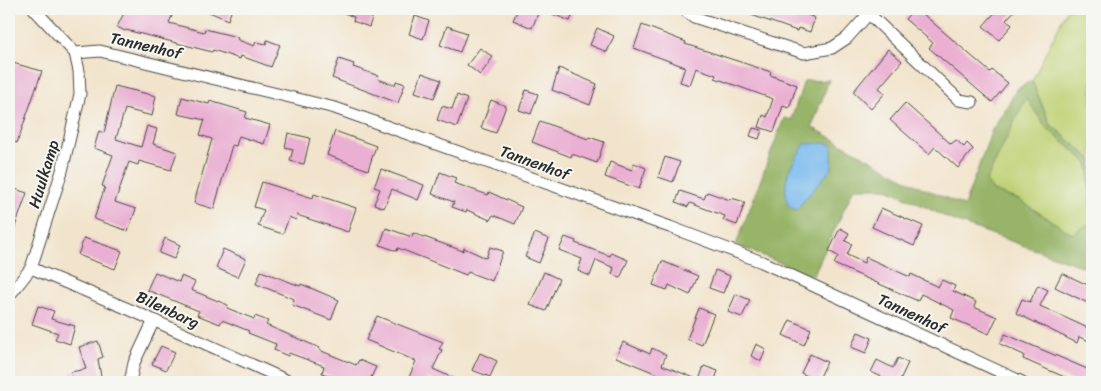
<svg xmlns="http://www.w3.org/2000/svg" width="1101" height="391" font-family="Sriracha,sans-serif">
	<style>
		.green { fill: #bfd276; stroke: #757e50 }
		.forest { fill: #97b467; stroke: #617049; fill-rule: evenodd }
		.water { fill: #78b9ed; stroke: #52728c }
		.building { fill: #eaafd2 }
		.lines { fill: none; stroke-linecap: round; stroke-linejoin: round }
		.street-casing { stroke: #494743; stroke-width: 13 }
		.street { stroke: #fff; stroke-width: 11 }
		.labels { text-anchor: middle; stroke-width: 4; stroke-linejoin: round; paint-order: stroke }
		.street-label { font-size: 16px; fill: #2b2b2b; stroke: #f6f6f2 }
	</style>
	<rect width="100%" height="100%" fill="#f6f6f2"/>
	<filter id="ink" filterUnits="userSpaceOnUse"><feTurbulence type="fractalNoise" baseFrequency=".02" numOctaves="2"/><feDisplacementMap in="SourceGraphic" scale="10" xChannelSelector="R" yChannelSelector="G"/><feConvolveMatrix kernelMatrix="1 2 1 2 8 2 1 2 1" color-interpolation-filters="sRGB"/></filter>
	<filter id="wash" filterUnits="userSpaceOnUse"><feTurbulence type="fractalNoise" baseFrequency=".0096" numOctaves="4" result="noise"/><feDisplacementMap in="SourceGraphic" scale="20" xChannelSelector="R" yChannelSelector="G"/><feGaussianBlur stdDeviation="1.12" result="paint"/><feColorMatrix in="noise" values="0 0 0 0 0 0 0 0 0 0 0 0 0 0 0 0 0 1.4 0 .05"/><feComposite in="paint" operator="in"/></filter>
	<g filter="url(#wash)">
		<rect width="100%" height="100%" fill="#f2e4cc"/>
		<path class="green" d="M1067,9H1092V171L1091,159L1050,124L1032,81Z
			M1026,97L1046,127L1088,163L1091,223L1072,234L1019,200L993,191L985,181Z"/>
		<path class="forest" d="M829,80L812,127L914,184L964,206L992,130L1018,88L1032,81L1050,124L1091,159L1092,270L952,220L886,188H854L813,276L736,245L784,118L791,120L804,81ZM1026,98L1046,127L1088,163L1091,223L1072,234L1019,200L993,191L986,181Z"/>
		<path class="water" d="M828,143L832,145V168L796,210L788,206C781,177 790,167 805,144Z"/>
		<g id="blocks">
			<path class="building" d="M126,9H175L169,23L204,32L205,29L237,37L238,40L254,46L256,42L266,44L267,40L280,45L271,67L241,56L240,59L213,50L212,52L126,30L125,31L117,27Z
				M202,9H232L228,20Z
				M334,9H365L374,12L369,27L353,21L354,17Z
				M518,9H575L570,21L540,9L532,28L513,20Z
				M740,9H798L804,11L803,13L815,18L810,32L798,28L797,31L740,11Z
				M914,9H928L923,14L990,72L992,70L1008,83L992,102L929,48L933,43L905,19Z
				M998,9H1016L1006,20L1012,25L999,40L983,26Z
				M415,16L429,21L423,39L409,34Z
				M642,25L686,42L685,44L771,72L770,75L797,85L789,108L783,106L774,132L759,127L763,115L767,117L773,99L715,78L716,75L696,68L690,85L680,82L685,67L634,48Z
				M447,26L467,33L460,52L440,45Z
				M597,28L614,36L607,52L590,45Z
				M480,48L493,57L480,75L467,65Z
				M888,49L902,61L879,88L885,93L871,109L853,92Z
				M339,59L354,64L353,67L379,76L378,79L395,85L396,81L405,84L398,103L332,78Z
				M9,62L42,71L17,143L9,140Z
				M559,68L597,84L590,105L552,90Z
				M422,73L441,80L434,98L415,92Z
				M115,86L156,96L152,116L125,109L116,139L141,147L147,126L157,129L153,144L177,152L171,170L139,161L138,165L129,162L115,202L136,209L128,231L94,219L105,187L102,186L113,155L94,148L99,131L104,133Z
				M526,90L538,94L531,114L519,110Z
				M457,95L467,99L457,127L437,120L442,106L452,109Z
				M182,97L209,104L210,101L247,112L245,118L270,125L264,144L239,136L236,146L232,145L214,209L194,203L212,139L200,135L205,120L178,114Z
				M491,100L506,106L496,133L481,128Z
				M905,103L951,144L956,140L964,147L967,143L973,149L958,168L935,147L929,154L890,120Z
				M540,121L588,139L589,137L604,142L597,163L572,154L571,157L532,142Z
				M753,128L762,130L759,139L750,136Z
				M335,131L376,146L368,170L327,155Z
				M288,133L310,138L304,164L290,161L293,149L285,147Z
				M665,157L680,162L673,182L658,177Z
				M610,162L632,170L634,163L646,168L639,189L605,177Z
				M381,169L424,185L418,200L392,189L384,208L374,204L380,189L374,187Z
				M440,172L456,178L454,183L488,195L489,192L522,207L515,224L493,215L490,220L467,210L466,212L452,207L454,202L432,194Z
				M262,182L313,198L314,194L356,208L348,232L297,215L296,220L289,217L283,234L258,226L264,210L254,207Z
				M9,187L27,193L10,241H9Z
				M680,191L704,199L707,192L730,200L731,198L745,202L737,225L723,220L725,216L690,203L688,207L676,202Z
				M881,208L923,226L914,246L872,227Z
				M386,228L412,237L413,233L463,251L464,248L486,258L490,247L503,251L492,281L468,272L466,275L398,248L397,251L380,245Z
				M840,228L849,233L845,241L852,244L847,255L864,263L866,257L910,277L911,274L938,287L942,280L955,286L953,291L976,302L974,307L997,317L989,334L951,318L954,310L921,294L918,301L834,264L838,256L829,251Z
				M535,233L549,239L539,263L525,257Z
				M565,237L576,241L575,243L610,256L611,253L628,260L620,278L612,274L614,268L596,260L590,276L578,271L582,259L559,250Z
				M84,238L122,251L115,269L78,255Z
				M165,238L180,245L174,259L159,253Z
				M223,249L246,259L238,277L216,268Z
				M662,261L698,276L690,295L669,285L667,290L653,285Z
				M715,270L730,276L723,293L709,288Z
				M261,271L300,286L301,284L339,300L331,320L292,305L294,299L256,284Z
				M155,272L179,282L181,276L195,282L191,290L228,305L227,308L254,319L255,316L268,321L266,325L320,348L319,350L356,365L359,360L376,367L369,382H345L322,373L324,366L289,353L288,356L274,350L276,344L248,333L249,331L222,320L220,324L197,315L199,311L147,290Z
				M544,272L559,279L546,311L530,305Z
				M1062,273L1092,287V305L1055,287Z
				M1038,285L1048,290L1040,306L1092,330V342L1079,337L1077,343L1016,313L1022,299L1030,302Z
				M736,294L750,300L742,317L728,312Z
				M38,306L54,311L51,319L75,326L70,344L55,339L58,333L32,324Z
				M699,308L714,314L702,345L687,339Z
				M377,316L443,342L439,349L442,350L433,369L462,382H437L427,378L425,382H407L416,361L366,340Z
				M790,320L811,329L804,345L783,335Z
				M858,332L872,338L866,353L851,347Z
				M1005,334L1092,371V382H1076L1023,359L1024,355L1000,344Z
				M98,341L103,357L98,359L102,382H73L71,372L86,369L79,347Z
				M623,342L650,354L652,348L666,355L662,365L699,380L704,366L718,371L714,382H671L672,380L616,357Z
				M756,344L766,349L761,361L751,356Z
				M161,346L175,352L166,370L152,364Z
				M480,353L497,361L490,377L472,370Z
				M810,354L827,362L818,381L801,373Z
				M898,358L908,363L899,382H893L871,372L877,360L893,368Z"/>
		</g>
	</g>
	<g filter="url(#ink)">
		<use href="#blocks" fill-opacity="0" stroke="#494743" stroke-width="1"/>
		<g class="lines">
			<g class="street-casing">
				<path id="street" d="M683,9L694,17L804,53L832,48L847,38L873,9
					M869,14L959,100L972,102
					M75,53L100,51L335,108L670,227L762,262L1022,382
					M31,268L133,311L290,382
					M9,296L31,268L62,171L80,94L79,71L75,53L34,9
					M130,382L134,363L154,320"/>
			</g>
			<use href="#street" class="street"/>
		</g>
	</g>
	<g class="labels">
		<g class="street-label">
			<text transform="translate(146 45) rotate(13)" y="6">Tannenhof</text>
			<text transform="translate(535 162) rotate(20)" y="6">Tannenhof</text>
			<text transform="translate(43 174) rotate(-73)" y="6">Huulkamp</text>
			<text transform="translate(168 309) rotate(25)" y="6">Bilenbarg</text>
			<text transform="translate(912 313) rotate(25)" y="6">Tannenhof</text>
		</g>
	</g>
	<rect width="1101" height="391" fill="none" stroke="#f6f6f2" stroke-width="30"/>
</svg>
